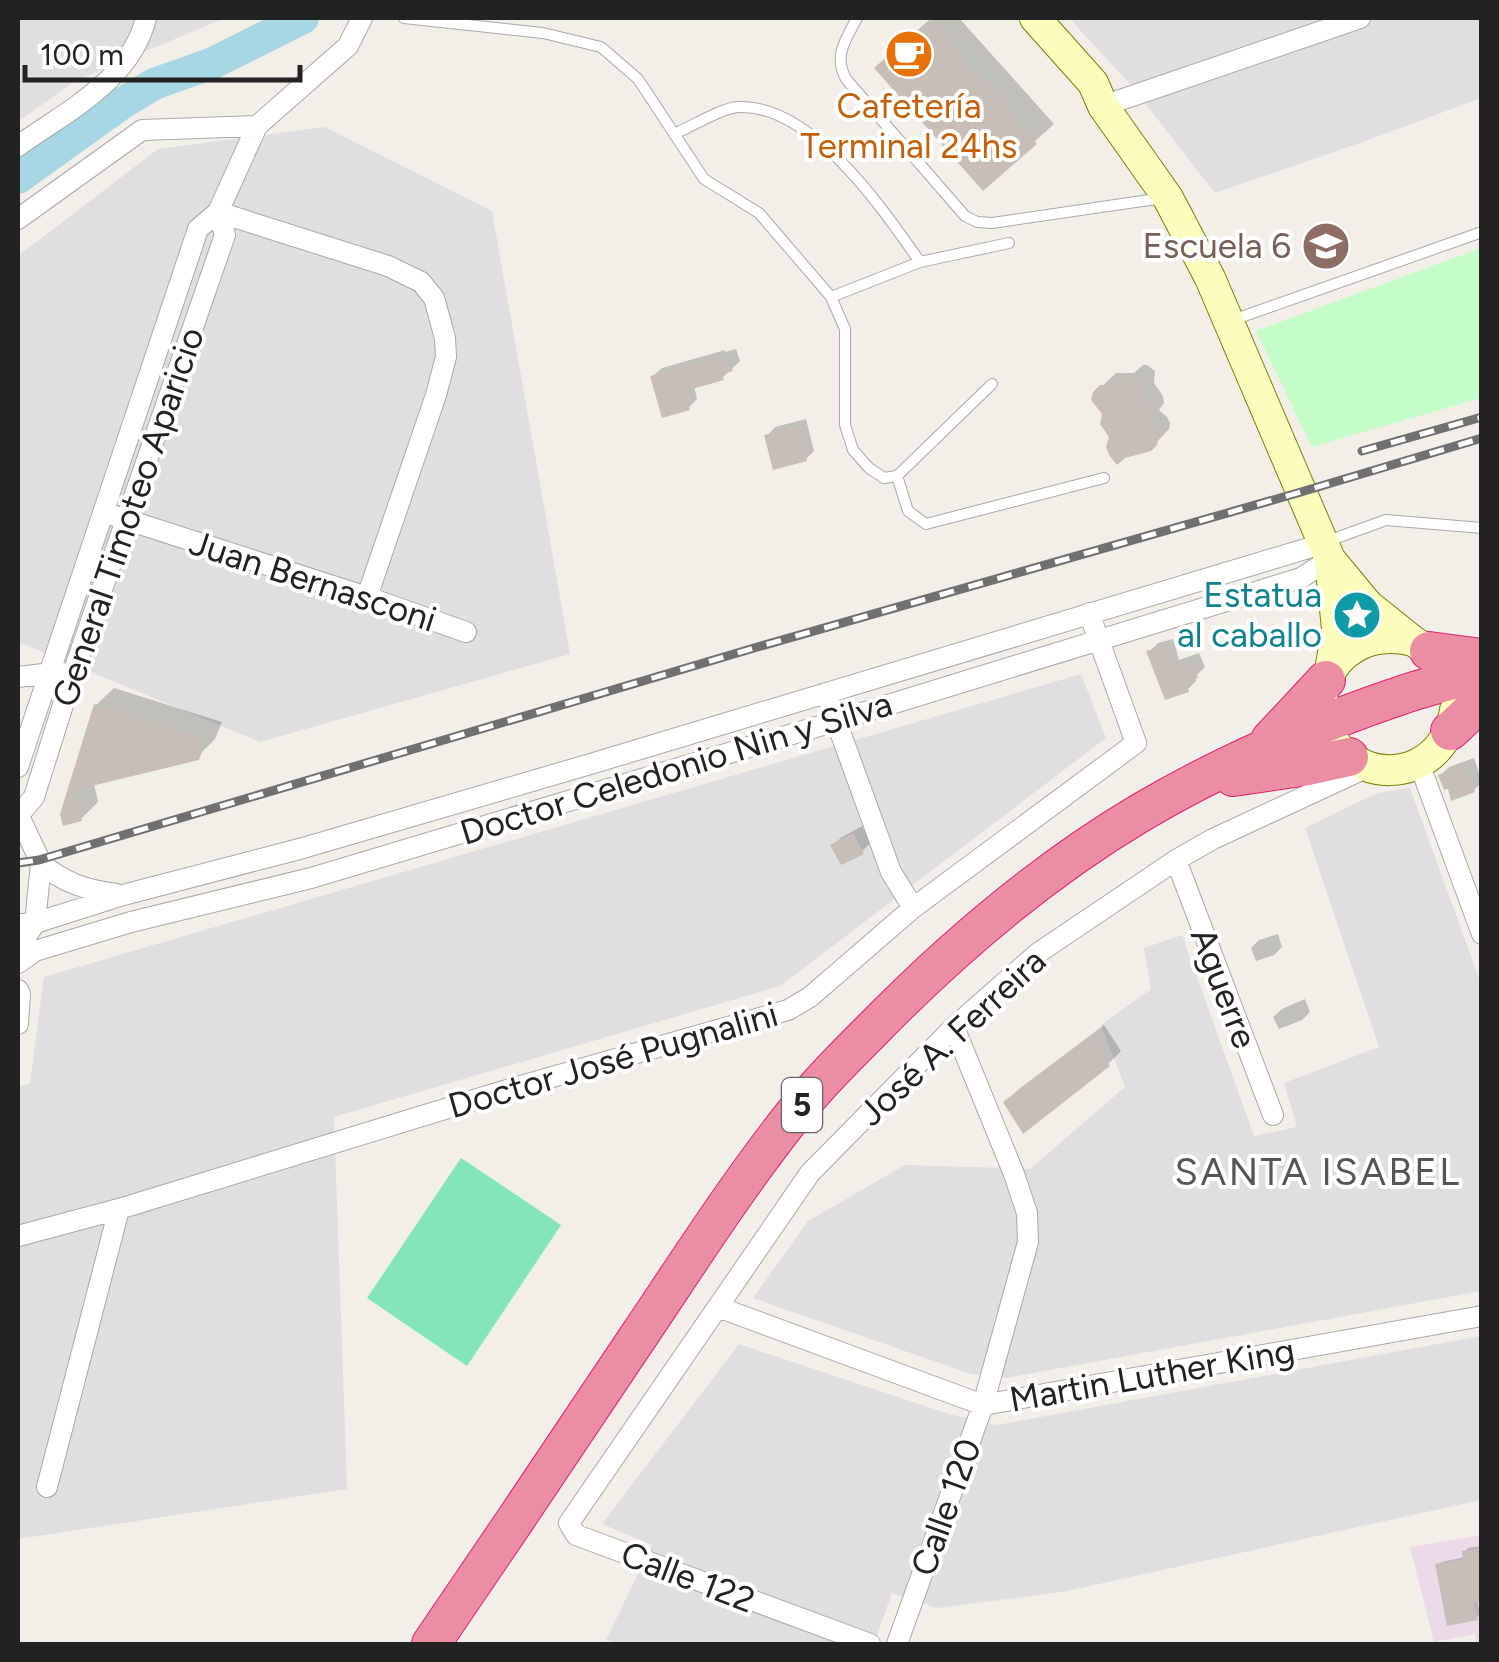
<svg xmlns="http://www.w3.org/2000/svg" width="1499" height="1662" font-family="Figtree,sans-serif">
	<style>
		.residential { fill: #e0dfdf }
		.industrial { fill: #ecdae9 }
		.park { fill: #c5fdc8 }
		.pitch { fill: #83e5bc }
		.shadow { fill: #0003 }
		.lines { fill: none; stroke-linecap: round; stroke-linejoin: round }
		.river { stroke: #a7d7e2; stroke-width: 32 }
		.building { fill: #c8beb7 }
		.lane-casing { stroke: #a9a9a9; stroke-width: 12 }
		.street-casing { stroke: #a9a9a9; stroke-width: 22 }
		.secondary-casing { stroke: #788200; stroke-width: 32 }
		.highway-casing { stroke: #e5216b; stroke-width: 40 }
		.lane { stroke: #fff; stroke-width: 10 }
		.street { stroke: #fff; stroke-width: 20 }
		.secondary { stroke: #fcfdbc; stroke-width: 30 }
		.highway { stroke: #ec8ea3; stroke-width: 38 }
		.rail-casing { stroke: #707070; stroke-width: 9 }
		.rail { stroke: #fff; stroke-width: 5; stroke-dasharray: 15; stroke-linecap: butt }
		.labels { text-anchor: middle; stroke-width: 8; stroke-linejoin: round; paint-order: stroke }
		.shield { fill: #fff; stroke: #646464; stroke-width: 2.5 }
		.shield-label { font-size: 32px; font-weight: bold; fill: #222 }
		.food-label { font-size: 35px; fill: #c56008; stroke: #fff }
		.education-label { font-size: 35px; fill: #785e54; stroke: #fff; text-anchor: end }
		.street-label { font-size: 35px; fill: #222; stroke: #fff }
		.culture-label { font-size: 35px; fill: #0d838f; stroke: #fff; text-anchor: end }
		.neighbourhood-label { font-size: 38px; letter-spacing: 2.5px; fill: #555; stroke: #fff }
	</style>
	<rect width="100%" height="100%" fill="#f2efe9"/>
	<path class="residential" d="M18,18H225L75,81L19,121H18Z
		M1069,18H1481V98L1360,143L1215,193L1130,84Z
		M325,127L492,211L570,654L260,742L18,642V256L158,149Z
		M1081,674L1106,738L780,986L334,1117L347,1489L18,1539V1087L30,1083L44,977Z
		M1410,788L1481,984V1291L1007,1378L971,1374L753,1298L808,1221L905,1165L1030,1169L1125,1087L1101,1025L1151,989L1144,948L1182,935L1254,1136L1297,1127L1284,1083L1379,1047L1305,828L1377,793Z
		M1481,1336V1500L1062,1592L937,1608L892,1593L874,1644H619L606,1640L652,1545L602,1524L739,1344L949,1414L997,1425Z"/>
	<path class="industrial" d="M1481,1535V1644H1477L1475,1634L1434,1642L1410,1547Z"/>
	<path class="park" d="M1481,248V398L1312,447L1256,331Z"/>
	<path class="pitch" d="M461,1158L561,1225L467,1366L367,1298Z"/>
	<path class="shadow" d="M933,18H959L1054,124L983,188L896,50Z
		M736,349L740,361L722,378L694,386L697,399L689,407L653,376L662,368L725,350V352Z
		M1143,365H1147L1155,371L1154,383L1163,396L1164,403L1159,410L1167,417L1170,423L1169,429L1150,449L1112,436L1105,413L1095,393L1116,373H1134Z
		M806,419L814,451L806,459L767,436L775,427Z
		M1173,639L1179,660L1199,653L1205,667L1195,677L1196,681L1188,689L1149,652L1158,643Z
		M114,688L222,722L215,739L197,757L94,783L98,802L81,819L65,823L96,705Z
		M1474,758L1482,782L1474,790L1450,786L1441,775L1449,767Z
		M862,826L871,843L862,851L833,845L842,837Z
		M1278,934L1282,947L1274,955L1256,961L1251,948L1259,940Z
		M1305,999L1310,1012L1302,1020L1279,1029L1273,1017L1282,1009Z
		M1104,1025L1121,1051L1108,1064L1006,1102L1019,1089Z
		M1482,1546V1599L1477,1600L1480,1614L1476,1618L1438,1565L1442,1562L1465,1557V1552L1468,1548Z"/>
	<g class="lines">
		<path class="river" d="M18,178L124,102L154,84L213,63L303,18"/>
	</g>
	<path class="building" d="M929,20L1037,144L983,191L874,68Z
		M728,356L733,371L722,374L724,380L685,391L690,410L662,418L650,376L717,357V359Z
		M1128,377H1133L1143,385L1144,392L1142,398L1150,410L1151,418L1148,425L1154,430L1158,437L1157,445L1151,451L1125,458L1117,465L1109,455L1106,447L1109,437L1100,424L1102,414L1091,400L1093,392L1100,385H1118Z
		M798,426L807,461L773,470L764,435Z
		M1164,646L1171,667L1190,660L1198,678L1187,682L1189,692L1165,700L1146,651Z
		M94,704L206,740L199,760L75,790L82,821L63,826L60,814Z
		M1465,765L1475,792L1451,801L1448,789L1444,790L1438,775Z
		M853,833L864,854L841,865L830,845Z
		M1090,1036L1110,1066L1023,1134L1003,1102Z
		M1482,1547V1601L1474,1603L1478,1620L1447,1626L1435,1564L1463,1559L1462,1551Z"/>
	<g class="lines">
		<g class="lane-casing">
			<path id="lane" d="M404,18L543,33L601,47L638,79L704,179L759,213L831,297L845,329V425L853,450L869,468L884,478L897,476L992,384
				M857,18C846,40 833,55 846,79L965,216L977,222L992,223L1163,198
				M674,134C691,127 721,108 738,107C812,104 882,208 920,262
				M831,297L920,262L1009,243
				M1230,321L1482,232
				M897,476L908,511L926,524L1104,478
				M1328,541L1386,520L1482,528"/>
		</g>
		<g class="street-casing">
			<path id="street" d="M1103,106L1360,18
				M18,146C67,111 131,80 146,18
				M218,212L388,266L421,282L434,298L445,338L446,357L436,395L367,597
				M18,219L142,130L257,126
				M115,516L367,597L466,632
				M18,677L60,672
				M826,693L891,872L913,908
				M1419,763L1482,934
				M18,767L198,229L218,212L257,126L348,46L362,18
				M18,814L41,863L35,923L18,949
				M18,816L34,797L74,670L225,235L218,212
				M1176,860L1273,1115
				M41,863C63,883 87,890 116,894
				M18,924L35,923L123,895L303,848L587,765L1322,544
				M18,963L35,951L131,922L311,878L836,721L1301,578L1330,559
				M18,990L20,994L18,1024
				M18,1236L119,1209L510,1089L788,1010L810,997L913,908L1136,743L1089,613
				M718,1307L983,1405L1482,1316
				M47,1487L119,1209
				M870,1644L576,1535L569,1523L810,1173L954,1027L1038,953L1176,860L1213,839L1368,767
				M897,1644L983,1405L1028,1242L1027,1213L1014,1174L954,1027"/>
		</g>
		<g class="secondary-casing">
			<path id="secondary" d="M1035,18L1093,83L1103,106L1168,198L1210,278L1330,559L1368,605L1413,641L1429,651L1444,666
				M1330,562L1337,628L1330,671
				M1413,641C1324,619 1286,731 1364,765C1380,772 1400,772 1417,764C1438,754 1452,733 1455,710"/>
		</g>
		<g class="highway-casing">
			<path id="highway" d="M1429,651L1482,658
				M1450,731L1482,701
				M1270,740L1326,680
				M1233,777L1308,766L1349,757
				M431,1644C502,1540 572,1436 642,1331C691,1258 739,1183 794,1114C817,1085 844,1058 871,1031C951,949 1041,872 1140,813C1219,766 1315,724 1402,695C1428,686 1455,680 1482,672"/>
		</g>
		<use href="#lane" class="lane"/>
		<use href="#street" class="street"/>
		<use href="#secondary" class="secondary"/>
		<use href="#highway" class="highway"/>
		<g class="rail-casing">
			<path id="rail" d="M1362,451L1482,417
				M18,863L39,860L754,648L1301,492L1482,438"/>
		</g>
		<use href="#rail" class="rail"/>
	</g>
	<defs>
		<g id="cafe-disc" transform="scale(2.5)"><circle r="9.5" fill="#e8710a" stroke="#fff"/><path d="M-5.5-4.5H6V0H3Q3 3.5 0 3.5H-2.5Q-5.5 3.5-5.5 0ZM3-3.2v2h1.7v-2ZM-6 4.5H4V6H-6Z" fill="#fff"/></g>
		<g id="school-disc" transform="scale(2.5)"><circle r="9.5" fill="#8d6e63" stroke="#fff"/><path d="M0-5L7-2L0 1L-7-2ZM-4 1L0 2.5L4 1V4Q0 6-4 4Z" fill="#fff"/></g>
		<g id="sight-disc" transform="scale(2.5)"><circle r="9.5" fill="#0f9aa8" stroke="#fff"/><path d="M0-6L1.8-2.2L6-1.7L2.9 1.2L3.7 5.4L0 3.3L-3.7 5.4L-2.9 1.2L-6-1.7L-1.8-2.2Z" fill="#fff"/></g>
	</defs>
	<g fill-rule="evenodd">
		<use href="#cafe-disc" x="909" y="54"/>
		<use href="#school-disc" x="1326" y="246"/>
		<use href="#sight-disc" x="1357" y="615"/>
	</g>
	<g class="labels">
		<rect class="shield" x="782" y="1078" width="40" height="54" rx="8"/>
		<g class="shield-label">
			<text x="802" y="1116">5</text>
		</g>
		<g class="food-label">
			<text x="909" y="118">Cafetería<tspan x="909" dy="40">Terminal 24hs</tspan></text>
		</g>
		<g class="education-label">
			<text x="1291" y="258">Escuela 6</text>
		</g>
		<g class="street-label">
			<text transform="translate(128 517) rotate(-71)" y="12">General Timoteo Aparicio</text>
			<text transform="translate(313 581) rotate(18)" y="12">Juan Bernasconi</text>
			<text transform="translate(676 768) rotate(-17)" y="12">Doctor Celedonio Nin y Silva</text>
			<text transform="translate(1224 988) rotate(69)" y="12">Aguerre</text>
			<text transform="translate(952 1037) rotate(-43)" y="12">José A. Ferreira</text>
			<text transform="translate(613 1060) rotate(-16)" y="12">Doctor José Pugnalini</text>
			<text transform="translate(1152 1375) rotate(-10)" y="12">Martin Luther King</text>
			<text transform="translate(946 1507) rotate(-70)" y="12">Calle 120</text>
			<text transform="translate(688 1577) rotate(21)" y="12">Calle 122</text>
		</g>
		<g class="culture-label">
			<text x="1322" y="607">Estatua<tspan x="1322" dy="40">al caballo</tspan></text>
		</g>
		<g class="neighbourhood-label">
			<text x="1318" y="1185">SANTA ISABEL</text>
		</g>
	</g>
	<rect width="1499" height="1662" fill="none" stroke="#222222" stroke-width="40"/>
	<path d="M25 65v15h275v-15" fill="none" stroke="#222222" stroke-width="5"/>
	<text x="40" y="65" font-size="30" fill="#222222" stroke="#ffffff" stroke-width="8" paint-order="stroke">100 m</text>
</svg>
